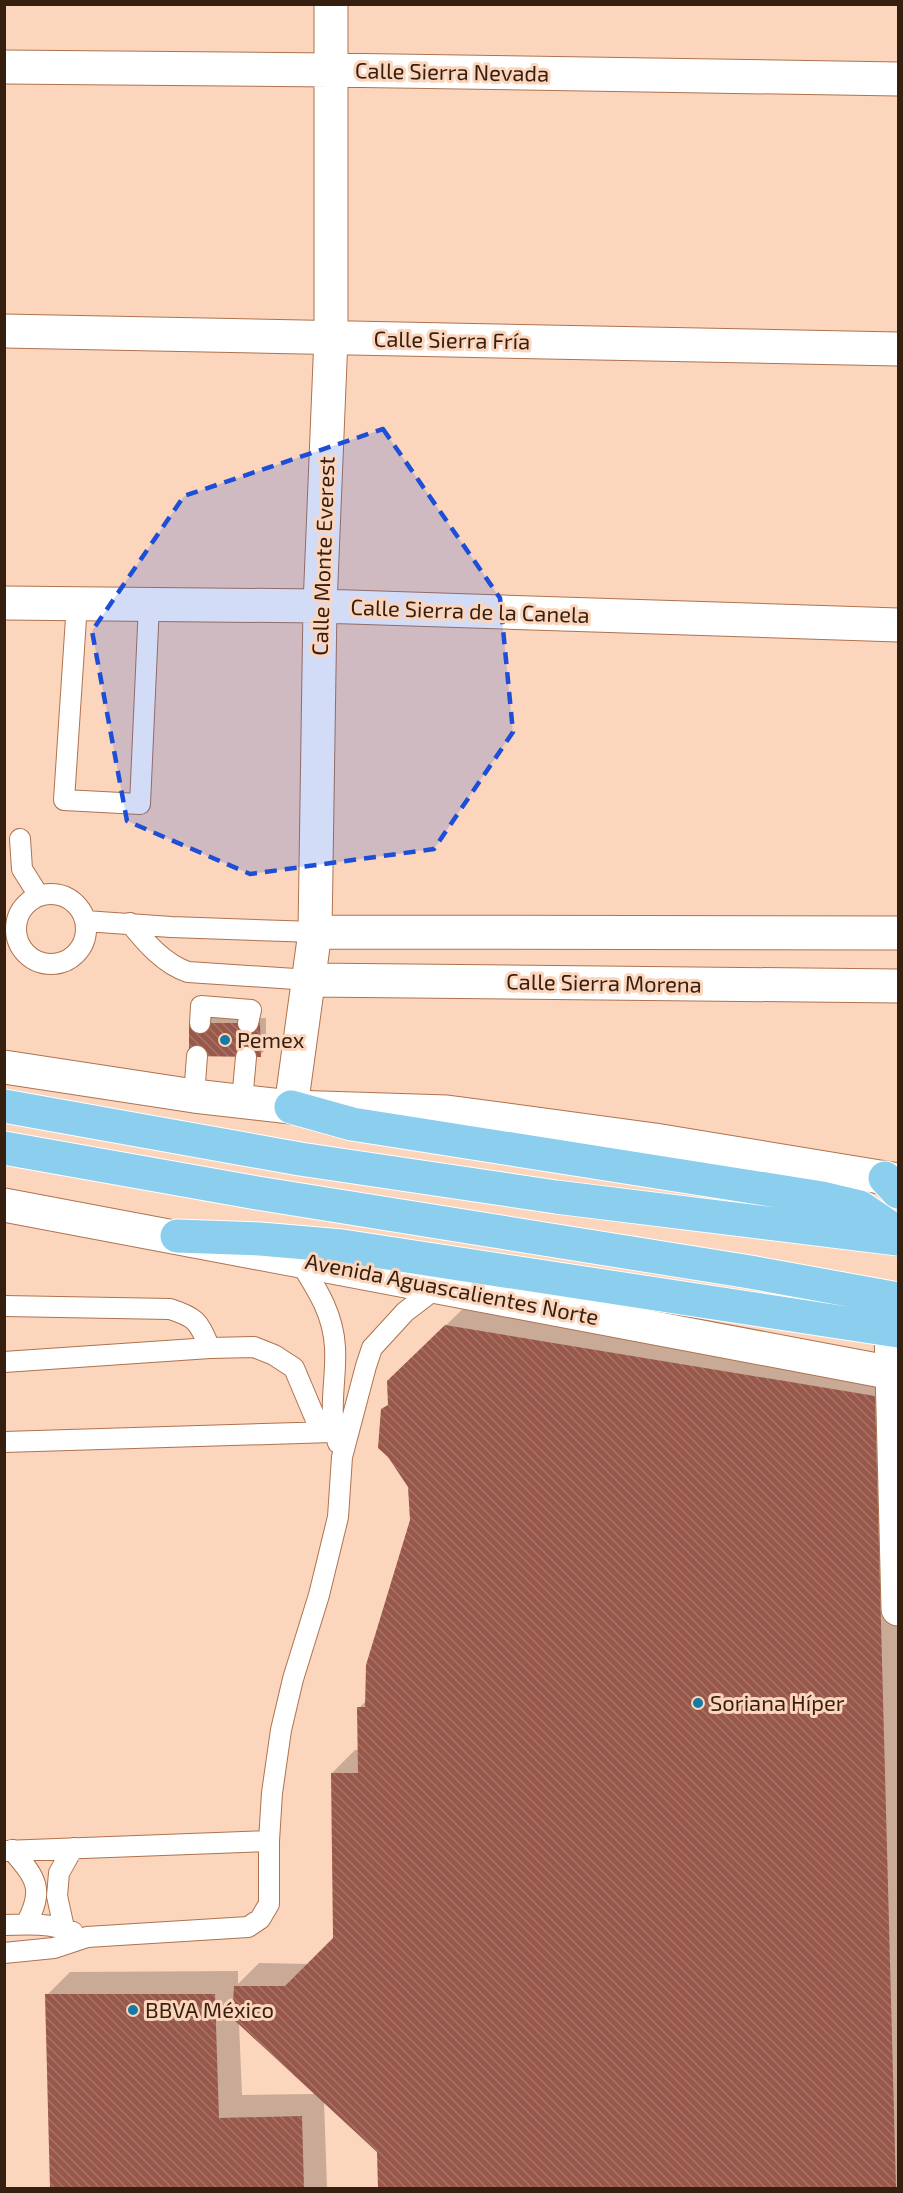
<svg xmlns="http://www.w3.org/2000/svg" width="903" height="2193" font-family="'Exo 2',sans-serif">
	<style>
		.shadow { fill: #0003; fill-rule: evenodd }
		.building { fill: url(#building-back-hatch) }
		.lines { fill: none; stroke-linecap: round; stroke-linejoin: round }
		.service-casing { stroke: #ae734e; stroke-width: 22 }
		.minor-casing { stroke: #ae734e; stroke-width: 35 }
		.tertiary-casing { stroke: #ae734e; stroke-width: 35 }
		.primary-casing { stroke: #fff; stroke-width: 35 }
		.service { stroke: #fff; stroke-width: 20 }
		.minor { stroke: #fff; stroke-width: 33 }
		.tertiary { stroke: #fff; stroke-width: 33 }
		.primary { stroke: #8bceee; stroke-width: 33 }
		.marked { fill: #1d4ed8; fill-opacity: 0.2; stroke: #1d4ed8; stroke-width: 4.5; stroke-dasharray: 12 8; stroke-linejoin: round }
		.poi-dot { fill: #147ba5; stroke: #fcd5bd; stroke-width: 2 }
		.labels { text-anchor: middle; stroke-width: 6; stroke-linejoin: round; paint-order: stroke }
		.street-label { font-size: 22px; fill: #361f0f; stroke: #fcd5bd }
		.poi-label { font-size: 22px; fill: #361f0f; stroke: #fcd5bd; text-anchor: start }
	</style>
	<defs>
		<pattern id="building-back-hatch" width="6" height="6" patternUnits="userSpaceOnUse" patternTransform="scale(1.5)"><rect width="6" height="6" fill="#985749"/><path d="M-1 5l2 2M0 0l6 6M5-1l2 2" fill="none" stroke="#a5756a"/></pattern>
	</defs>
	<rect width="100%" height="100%" fill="#fcd5bd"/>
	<path class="shadow" d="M197,1018H266V1049L260,1055Z
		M469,1303L897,1374L898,2188H379L378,2151L324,2101L327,2188H51L47,1995L70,1972L238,1971V1984L259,1963L309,1964L334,1938L332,1773L355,1750H359V1708L367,1700L411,1520L410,1487L382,1410L390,1403L412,1358ZM239,2023L316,2094L242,2095Z"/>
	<path class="building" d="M189,1023H260L261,1057L189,1056Z
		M445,1325L875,1396L896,2188H378L377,2152L232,2018L234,1986H285L333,1938L331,1773H358L357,1707H365L366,1665L410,1520L408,1487L388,1457L378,1448L381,1409L388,1405L387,1381Z
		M45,1994H215L219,2118L302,2116L304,2188H50Z"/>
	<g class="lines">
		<g class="service-casing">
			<path id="service" d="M77,603L64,800L140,804L149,604
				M20,839L22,869L39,896
				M16 929a35 35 0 1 1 70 0a35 35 0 1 1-70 0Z
				M85,921L171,927L315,932
				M130,923C145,942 164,964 188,972L310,980
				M200,1023L201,1006L251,1010L248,1023
				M194,1096L197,1056
				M242,1101L246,1057
				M298,1259C316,1288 333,1312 335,1347C337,1380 327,1411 338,1443
				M4,1306L170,1309C198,1318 198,1322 210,1348
				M4,1362L210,1348L254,1347L274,1355L294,1368L321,1432
				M4,1442L332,1432
				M12,1850C36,1878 45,1889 26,1924
				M4,1851L269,1841
				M4,1925C27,1924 52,1923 73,1932
				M64,1928L57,1896L59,1873L73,1848
				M4,1953L54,1948L87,1937L248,1927L260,1919L269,1904V1841L272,1793L281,1730L293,1679L319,1595L338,1517L342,1457L366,1366L372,1348L405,1312L439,1286"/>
		</g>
		<g class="minor-casing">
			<path id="minor" d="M4,67L330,70L898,79
				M4,331L898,349
				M4,603L320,606L898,625
				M315,932L898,933
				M310,980L898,986
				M291,1107L315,932L320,606L331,337V4
				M891,1330L898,1609"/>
		</g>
		<g class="tertiary-casing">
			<path id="tertiary" d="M4,1067L194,1096L291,1107L447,1112L655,1140L898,1180
				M4,1205L898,1374"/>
		</g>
		<g class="primary-casing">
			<path id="primary" d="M4,1106L300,1159L556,1197L898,1239
				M291,1107L352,1124L822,1198L860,1207L898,1233
				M4,1148L257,1193L750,1272L898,1299
				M885,1178L898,1192
				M177,1236L260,1239L342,1246L898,1331"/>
		</g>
		<use href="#service" class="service"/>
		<use href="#minor" class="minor"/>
		<use href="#tertiary" class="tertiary"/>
		<use href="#primary" class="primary"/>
	</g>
	<path class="marked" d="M383,429L500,598L513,732L434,849L250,874L127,821L92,631L184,496Z"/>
	<g class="poi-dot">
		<circle cx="225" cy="1040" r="6"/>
		<circle cx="698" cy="1703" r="6"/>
		<circle cx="133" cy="2010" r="6"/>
	</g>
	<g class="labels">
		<g class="street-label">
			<text transform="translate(452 72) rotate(1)" y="8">Calle Sierra Nevada</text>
			<text transform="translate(452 340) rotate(1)" y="8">Calle Sierra Fría</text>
			<text transform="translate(323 556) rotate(-88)" y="8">Calle Monte Everest</text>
			<text transform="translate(470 611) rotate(2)" y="8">Calle Sierra de la Canela</text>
			<text transform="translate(604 983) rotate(1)" y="8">Calle Sierra Morena</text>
			<text transform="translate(452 1289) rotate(11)" y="8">Avenida Aguascalientes Norte</text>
		</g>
		<g class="poi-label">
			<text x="237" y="1048">Pemex</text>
			<text x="710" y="1711">Soriana Híper</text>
			<text x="145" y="2018">BBVA México</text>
		</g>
	</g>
	<rect width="903" height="2193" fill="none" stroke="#361f0f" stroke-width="12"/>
</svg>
